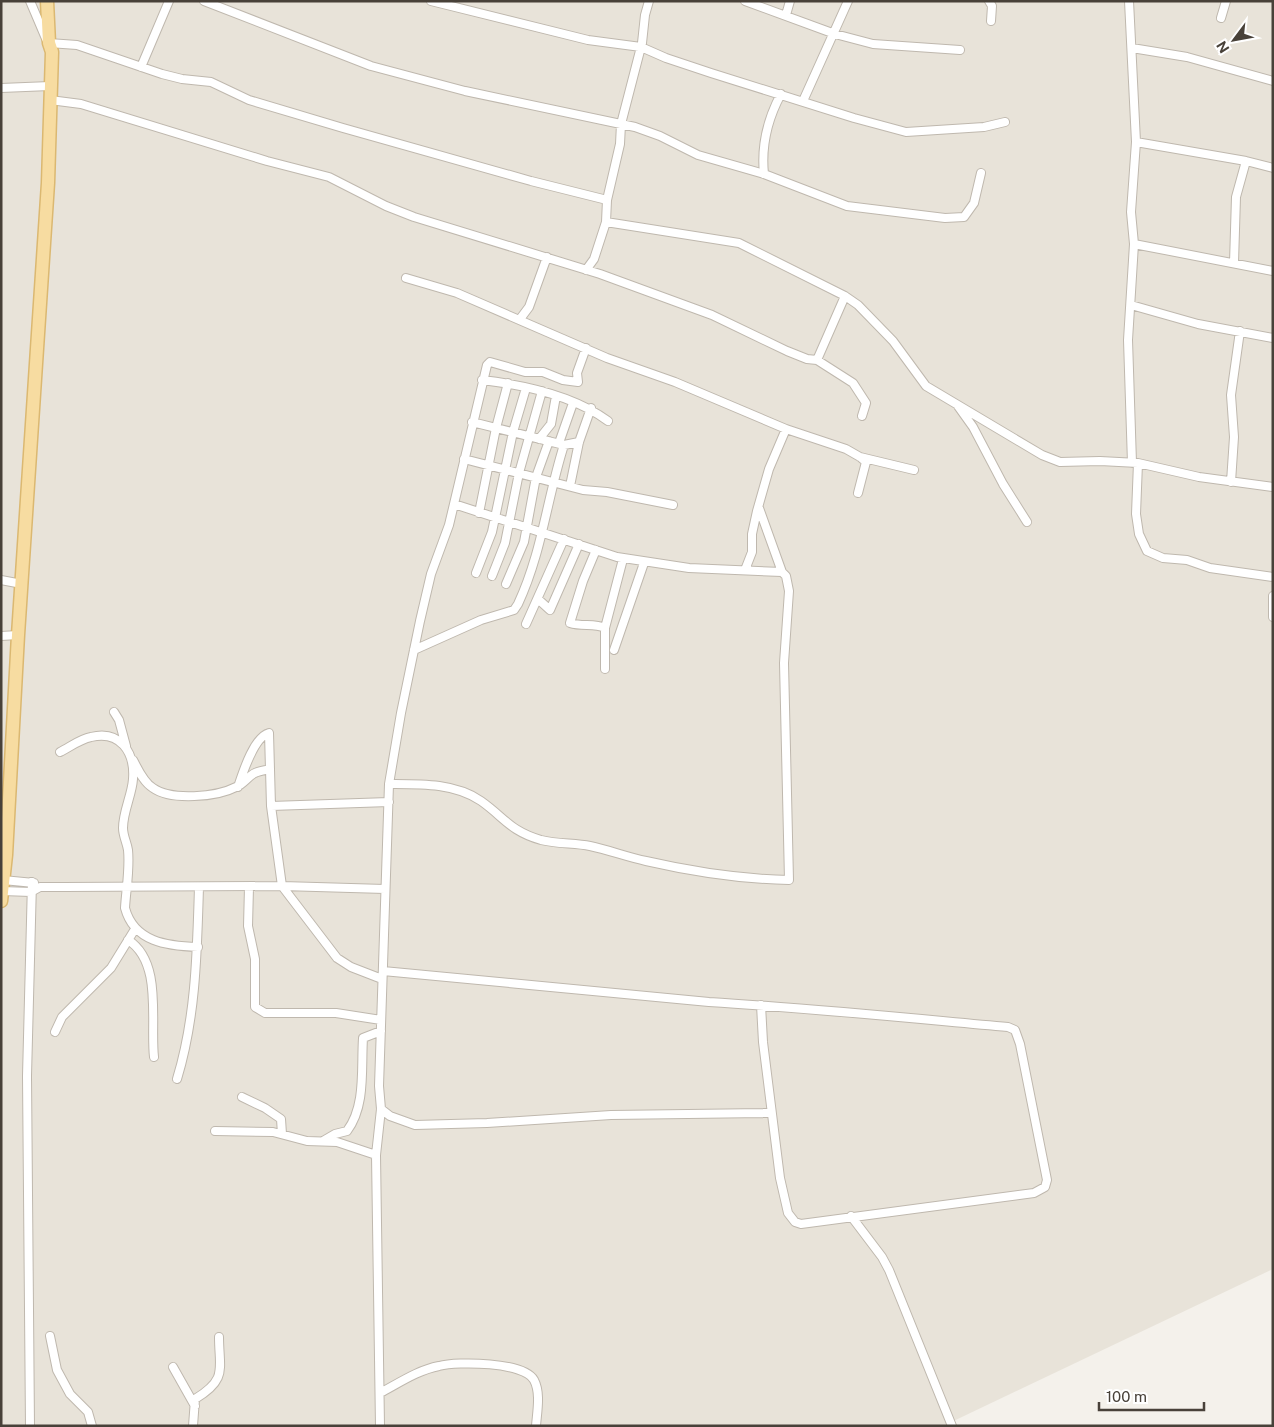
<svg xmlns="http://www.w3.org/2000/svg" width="1274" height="1427" font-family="'Public Sans',sans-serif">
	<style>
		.residential { fill: #e8e3d9 }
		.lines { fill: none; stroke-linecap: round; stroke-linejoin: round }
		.street-casing { stroke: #bfb8ae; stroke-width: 10 }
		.primary-casing { stroke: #dbb871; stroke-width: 15 }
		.street { stroke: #fff; stroke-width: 8 }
		.primary { stroke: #f7dca1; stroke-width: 12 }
	</style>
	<rect width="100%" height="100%" fill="#f4f1eb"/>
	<path class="residential" d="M1,1H1273V1269L943,1426H1Z"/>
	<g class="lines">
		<g class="street-casing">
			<path id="street" d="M30,1L47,41
				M204,1L371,66L465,91L635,127L660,136L698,155L764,174L847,206L945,218L964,217L974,203L981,173
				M431,1L588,40L641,47L666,58L711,73L854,118L906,132L984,127L1005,122
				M745,1L835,34L873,44L960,50
				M989,1L992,6L991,21
				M1129,1L1136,142L1131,212L1134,244L1128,340L1132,463
				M786,15L790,1
				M1221,18L1226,1
				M49,43L77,45L162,74L182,79L211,82L249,100L343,128L531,181L607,200
				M1132,48L1187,57L1273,81
				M141,67L169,1
				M1,88L50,86
				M50,100L81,104L267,161L329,177L386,206L414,217L600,274L712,315L787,351L807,359L817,360L853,383L866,403L862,416
				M803,101L848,1
				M1136,142L1246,161L1273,168
				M764,174C761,145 767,120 781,94
				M606,222L739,243L845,296L858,305L893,341L926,386L1042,455L1060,462L1100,461L1138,463L1199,477L1273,487
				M1134,244L1273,271
				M1234,263L1236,197L1246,161
				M586,270L594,259L606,222L607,200L620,144L621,124L642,43L645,15L649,1
				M406,278L457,293L607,358L675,382L786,429L846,449L860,457L866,462L858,493
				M1131,305L1198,324L1273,338
				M520,319L529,307L547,257
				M817,360L845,296
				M482,380C525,385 573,395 608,421
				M958,406L973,427L1003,484L1027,522
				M472,422L564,445L579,442
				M539,439L551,424L556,396
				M559,443L573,403
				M860,457L914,470
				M464,459L583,490L607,492L673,505
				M1138,463L1136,514L1139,534L1147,551L1163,558L1187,560L1210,568L1273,577
				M1231,482L1234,437L1231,395L1240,331
				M570,486L579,442L591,408
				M759,508L782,572
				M479,513L496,428L508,383
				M596,550L583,581L570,623C582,627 594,623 605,628
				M745,570L752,552V534L757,511L769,469L786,429
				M476,573L492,532L513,432L526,388
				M492,576L505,543L519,473L542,391
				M1,580L22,584
				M506,584L524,542L536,477L549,441
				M1273,596V617
				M539,600L550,610L579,544
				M526,624L564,539
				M1,636L18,635
				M414,650L481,620L514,610L518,604C542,553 547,498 564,445
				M614,650L644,563
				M605,669V628L623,559
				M114,712L119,720L126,746
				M60,752C70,747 80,739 91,737C120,730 135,752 133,779C132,795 123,811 123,828C123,836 127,843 128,850C130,869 126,890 125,908C134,942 167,946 198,947
				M133,760C138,769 143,782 153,788C171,801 217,797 236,787C244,784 248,776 255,773C259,771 266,770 270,769
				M389,784C420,784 455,783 481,801C505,818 510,831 541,840C557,844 575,843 590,846C609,850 627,857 646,861C694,872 740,879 789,880L784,663L789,591L786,576L782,572L689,568L617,557L454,504
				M238,787C243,772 254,737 269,733L271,806L282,886L337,958L351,967L382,979
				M271,806L389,802
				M3,880L34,883
				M249,887L248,926L255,959V1007L265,1013H336L381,1020
				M2,891L31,892L40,887H64L282,886L385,889
				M128,940C163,962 150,1022 154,1057
				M383,971L709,1002C809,1008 908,1018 1008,1027L1015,1030L1020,1044L1047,1180L1045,1187L1034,1193L801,1224L795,1222L788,1213L780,1178L763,1042L761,1005
				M55,1032L62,1017L111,968L135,929
				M177,1079C196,1017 197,952 199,887
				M242,1097L265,1108L281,1119L282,1134
				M381,1109L390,1116L415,1125L487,1123L611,1115L771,1113
				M215,1131L273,1132L307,1141L337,1142L376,1155
				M323,1141L335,1134L347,1131C366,1106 361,1069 363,1038L381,1031
				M851,1216L882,1257L889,1270L952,1426
				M50,1336L57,1370L70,1394L88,1412L92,1426
				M173,1367L195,1406
				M380,1393C399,1383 418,1370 439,1366C458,1361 524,1362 534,1380C541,1393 537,1412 536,1426
				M30,1426L27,1076L32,882
				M193,1426L195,1399C228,1379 219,1369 219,1337
				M380,1426L376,1155L381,1109L379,1086L389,784L401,713L420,621L431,574L449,525L487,365L490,362L525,372H543L563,380L578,382L577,373L586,348"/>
		</g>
		<g class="primary-casing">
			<path id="primary" d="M1,901L6,855L18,635L48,183L52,52L49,43L47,1"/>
		</g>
		<use href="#street" class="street"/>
		<use href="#primary" class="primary"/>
	</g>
	<rect width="1274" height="1427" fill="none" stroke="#484139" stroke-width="5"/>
	<g transform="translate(1234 40) rotate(238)" stroke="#ffffff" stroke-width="4" paint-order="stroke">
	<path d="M0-4L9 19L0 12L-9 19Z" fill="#484139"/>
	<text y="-8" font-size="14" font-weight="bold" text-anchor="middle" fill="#484139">N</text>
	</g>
	<path d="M1099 1402v8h105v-8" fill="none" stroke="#484139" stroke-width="2.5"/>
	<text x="1106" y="1402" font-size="15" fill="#484139" stroke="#ffffff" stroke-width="4" paint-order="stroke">100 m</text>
</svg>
